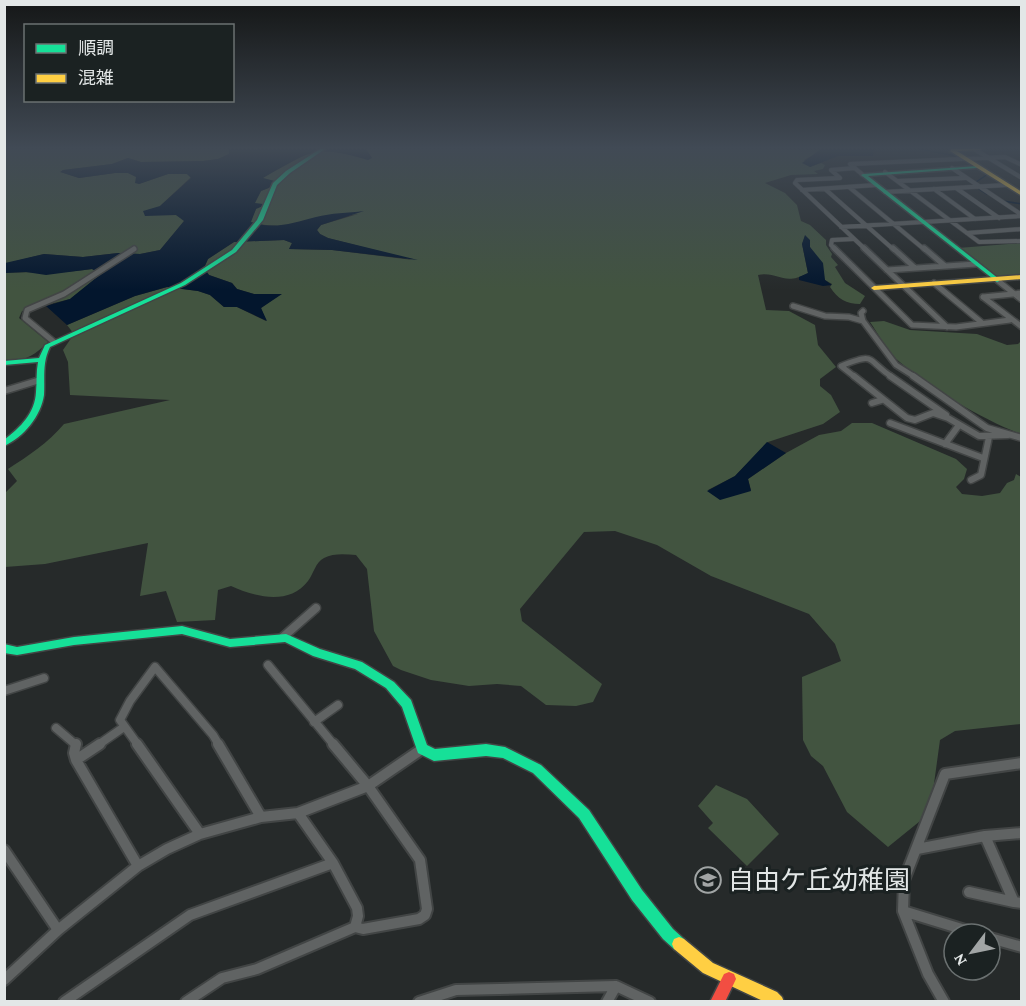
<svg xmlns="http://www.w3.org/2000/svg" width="1026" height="1006" font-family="'Crimson Pro','Noto Sans JP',serif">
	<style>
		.green { fill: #425440 }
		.water { fill: #03162d }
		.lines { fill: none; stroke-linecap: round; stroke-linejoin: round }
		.stream { stroke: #03162d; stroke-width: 1.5 }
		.street-far4-casing { stroke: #424545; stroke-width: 5 }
		.street-far3-casing { stroke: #424545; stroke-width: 8 }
		.street-far2-casing { stroke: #424545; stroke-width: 9 }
		.street-far1-casing { stroke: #424545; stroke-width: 11 }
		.street-casing { stroke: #424545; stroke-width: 14 }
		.fast-casing { stroke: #424545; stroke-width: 3 }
		.slow-casing { stroke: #424545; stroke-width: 3 }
		.jam-casing { stroke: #424545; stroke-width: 3 }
		.street-far4 { stroke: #606363; stroke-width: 4 }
		.street-far3 { stroke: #606363; stroke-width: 5 }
		.street-far2 { stroke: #606363; stroke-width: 6 }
		.street-far1 { stroke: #606363; stroke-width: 8 }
		.street { stroke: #606363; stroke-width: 10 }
		.fast { fill: #16e098; fill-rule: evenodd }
		.slow { fill: #ffcf43; fill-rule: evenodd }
		.jam { fill: #f24e42; fill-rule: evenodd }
		.labels { text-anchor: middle; stroke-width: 6; stroke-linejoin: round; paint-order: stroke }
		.near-poi-label { font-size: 26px; fill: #e3e7e7; stroke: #1b2222; text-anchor: start }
	</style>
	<rect width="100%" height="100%" fill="#262a2a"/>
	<path class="green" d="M5,149H229V154L218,159L203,161L141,162L128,158L112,164L63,170L61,172L79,178L115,173H128L137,177L139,184L168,174H187L191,177L160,206L185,220L160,250L140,254L118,253L83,257L44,254L8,263H5Z
		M366,149L822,150L804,160L810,167L821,163L825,165L823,169L814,171L818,174L791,175L765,183L785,193L797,205L801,221L810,225L826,240V245L832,254L831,257L838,265L835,267L845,283L865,296L860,304C846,304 838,299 830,287L832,284L825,280L805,236L802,244L808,273C783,287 779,271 758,275L766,310L789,311L815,325L818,345L836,367L820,379V386L831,395L840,412L823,424L768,442L735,476L708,490H751L748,479L786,453L819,435L841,431L852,423H872L956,459L967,469L964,479L956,487L962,494L982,496L1000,493L1007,483L1014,480L1016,474L1021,477V724L955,731L940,740L930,813L888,847L847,812L823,766L811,756L803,740L802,677L841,661L835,644L809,614L711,576L657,545L615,531L584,532L520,609L522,621L602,684L593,702L576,706L546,705L521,686L497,684L469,686L431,680L401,670L393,666L374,631L367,569L356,555C345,554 333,553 324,558C315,563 314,573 308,581C289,606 255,597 231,586L218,590L215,620L177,622L166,591L140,596L148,543L45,564L5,567L4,494L17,481L8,469C28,456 48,443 64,424L170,400L70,395L68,362L63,350L74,334L67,325L135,296L167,287L198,291L210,295L224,307H237L266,321L261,308L281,294H254L237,289L232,283L209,275L204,268L208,259L234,242L284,240L292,243L289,249L332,250L413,260L328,238L320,234L317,230L321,225L358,214C324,219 284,232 250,222L256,209L254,203L261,191L271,187L274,182L262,178L310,152L323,150L372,158Z
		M1021,243V276L996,278L958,248Z
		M92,269L101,274L70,299L22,311L19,318L48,342C34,356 24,362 5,360L4,273C34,271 62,274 92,269Z
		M884,321L910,330L977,334L1007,345L1018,344L1021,341V434C985,421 930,388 901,363C888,353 879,335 870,322Z
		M716,785L747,799L779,834L747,866L708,828L713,823L698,806Z"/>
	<path class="water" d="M229,149H366L372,158L368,160C313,144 311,151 263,178L275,181L271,187L261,191L255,203L263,204V206L256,209L251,222C274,230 293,223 316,217C331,213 348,213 364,211L321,225L317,230L320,234L328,238L418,260L332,250L289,249L292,243L284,240L234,242L208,259L204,268L209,275L232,283L237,289L254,294H282L261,308L267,321L237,307H224L210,295L198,291L167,287L135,296L67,325L46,306L70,299L101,274L92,269L46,275L26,272L5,273V263L44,254L83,257L118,253L140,254L160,250L184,221L176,215L145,216L143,211L160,206L191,178L187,174H168L139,184L135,183L136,177L128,173H115L79,178L60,172L63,170L112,164L128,158L141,162L203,161L218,159L229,154Z
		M821,149H874L873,156H838L810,167L802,163Z
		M805,235L810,240V247L823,263L825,280L832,285L823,286L799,280V277L808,273L802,244Z
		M767,442L786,453L748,479L751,491L720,500L707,491L735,476Z"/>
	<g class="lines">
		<path class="stream" d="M920,149L961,157
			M987,194L979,189L976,182L988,174
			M1003,201L1022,204"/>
		<g class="street-far4-casing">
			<path id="street-far4" d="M974,149L1022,178
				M855,168L831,170L840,178L797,180L795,183L866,250
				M952,168L1022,215
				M885,172L979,242L1022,241
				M863,175L850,164L1005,157L1022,165
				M898,181L965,178
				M849,187L925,250
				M956,188L999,218
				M825,189L894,250
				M934,189L975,219
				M802,190L876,185
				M885,192L1006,185
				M841,227L1022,216
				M967,233L1022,229
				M836,250L831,245L832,240L853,239"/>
		</g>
		<g class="street-far3-casing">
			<path id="street-far3" d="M834,248L912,325L956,327L1010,320
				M864,248L947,327
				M893,248L915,268
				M924,248L945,266
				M887,270L976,264
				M997,280L1022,300
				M934,283L981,322
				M983,297L1022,327
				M983,297L1022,293
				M793,306L825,316L849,317L863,321L896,365L915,377
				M863,311L861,313L863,321
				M54,342L25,318L27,310L64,294L134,249
				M855,377L841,366C877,352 865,359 892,377"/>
		</g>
		<g class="street-far2-casing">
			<path id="street-far2" d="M854,376L907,418L915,420L933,413L948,418L979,436L1008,435
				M890,376L946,415
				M913,376L987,428L1022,438
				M4,391L40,380
				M872,403L882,400
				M890,423L983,458
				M945,444L959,425
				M971,480L981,475L989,437"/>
		</g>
		<g class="street-far1-casing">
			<path id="street-far1" d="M283,637L316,608
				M268,665L334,745
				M4,691L44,678
				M314,722L338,705
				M56,728L76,745
				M98,745L124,727
				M138,745L120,720L130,701L155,667L213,735L219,745"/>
		</g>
		<g class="street-casing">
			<path id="street" d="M76,744L74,753L76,760
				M100,744L76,760L138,866
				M137,744L200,834
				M218,744L261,817
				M333,744L368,786L420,860L427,909L425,915L419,919L363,929L355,927
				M985,836L1014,902L1022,903
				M917,849L985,836L1022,833
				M4,850L58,930
				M969,892L1014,902
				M903,911L978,934
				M990,938L1022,947
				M4,980L58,930L138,866L167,849L200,834L261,817L298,813L368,786L422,749
				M64,1002L190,915L333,863
				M186,1002L222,978L257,969L355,927L358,916L357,908L333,863L298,813
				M419,1002L456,990L616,986L650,1002
				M607,1002L616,986
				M944,1002L928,974L903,911L904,880L945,774L1022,763"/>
		</g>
		<g class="fast-casing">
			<path id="fast" d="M320,149H325L290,173L277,185L263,220L236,252L185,285L50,347C42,363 45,378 44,395C41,416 24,437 4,446V440C21,427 35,413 36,392C37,382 36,372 38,362L4,365V361L39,358L45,345L181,283L232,250L257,220L273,183L286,171Z
				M978,166V167L976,168L868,176L999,279V281L997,282L861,175L863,174Z
				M182,626L230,639L286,634L320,649L362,662L394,682L411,700L427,745L435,749L486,744L505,747L541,765L589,810L642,890L673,929L684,939L686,944L684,949L679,951L674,949L663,939L632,900L579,818L533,773L503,758L486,756L434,761L418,753L402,707L386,688L355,669L313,656L285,642L230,647L182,634L74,645L17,655L4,653V644L17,647L74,637Z"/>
		</g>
		<g class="slow-casing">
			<path id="slow" d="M951,149H982L980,150L957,151L1022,192V196L950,151Z
				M1022,275V279L874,290L871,288L874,286Z
				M679,937L684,939L713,963L777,992L782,997L784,1002H765L703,973L674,949L672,944L674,939Z"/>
		</g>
		<g class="jam-casing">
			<path id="jam" d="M729,972L734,974L736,979L725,1002H710L724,974Z"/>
		</g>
		<use href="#street-far4" class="street-far4"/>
		<use href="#street-far3" class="street-far3"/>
		<use href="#street-far2" class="street-far2"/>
		<use href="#street-far1" class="street-far1"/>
		<use href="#street" class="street"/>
		<use href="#fast" class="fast"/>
		<use href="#slow" class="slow"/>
		<use href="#jam" class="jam"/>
	</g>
	<linearGradient id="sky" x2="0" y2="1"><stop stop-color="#151717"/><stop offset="0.51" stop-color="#414a55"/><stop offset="1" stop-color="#414a55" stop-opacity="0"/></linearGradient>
	<rect width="1026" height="290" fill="url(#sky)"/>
	<defs>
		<g id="school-ring" transform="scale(1.35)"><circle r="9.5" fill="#1b2222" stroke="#a1a5a5" stroke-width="1.5"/><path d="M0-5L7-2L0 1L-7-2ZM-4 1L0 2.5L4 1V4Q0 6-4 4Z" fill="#a1a5a5"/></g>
	</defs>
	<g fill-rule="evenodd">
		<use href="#school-ring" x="708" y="880"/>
	</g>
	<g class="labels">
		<g class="near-poi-label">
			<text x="728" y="889">自由ケ丘幼稚園</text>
		</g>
	</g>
	<rect width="1026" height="1006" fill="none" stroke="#e3e7e7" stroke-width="12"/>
	<rect x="24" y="24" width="210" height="78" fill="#1b2222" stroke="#6b7171" stroke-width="1.5"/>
	<rect x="36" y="44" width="30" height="9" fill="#16e098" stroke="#6b7171" stroke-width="1.5"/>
	<text x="78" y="54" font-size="18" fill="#e3e7e7">順調</text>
	<rect x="36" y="74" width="30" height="9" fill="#ffcf43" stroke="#6b7171" stroke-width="1.5"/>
	<text x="78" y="84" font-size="18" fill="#e3e7e7">混雑</text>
	<g transform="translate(972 952) rotate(238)"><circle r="28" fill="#1b2222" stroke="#6b7171" stroke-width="1.5"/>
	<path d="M0-4.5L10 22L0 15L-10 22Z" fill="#a1a5a5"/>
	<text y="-9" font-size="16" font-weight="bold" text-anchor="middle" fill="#e3e7e7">N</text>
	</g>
</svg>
